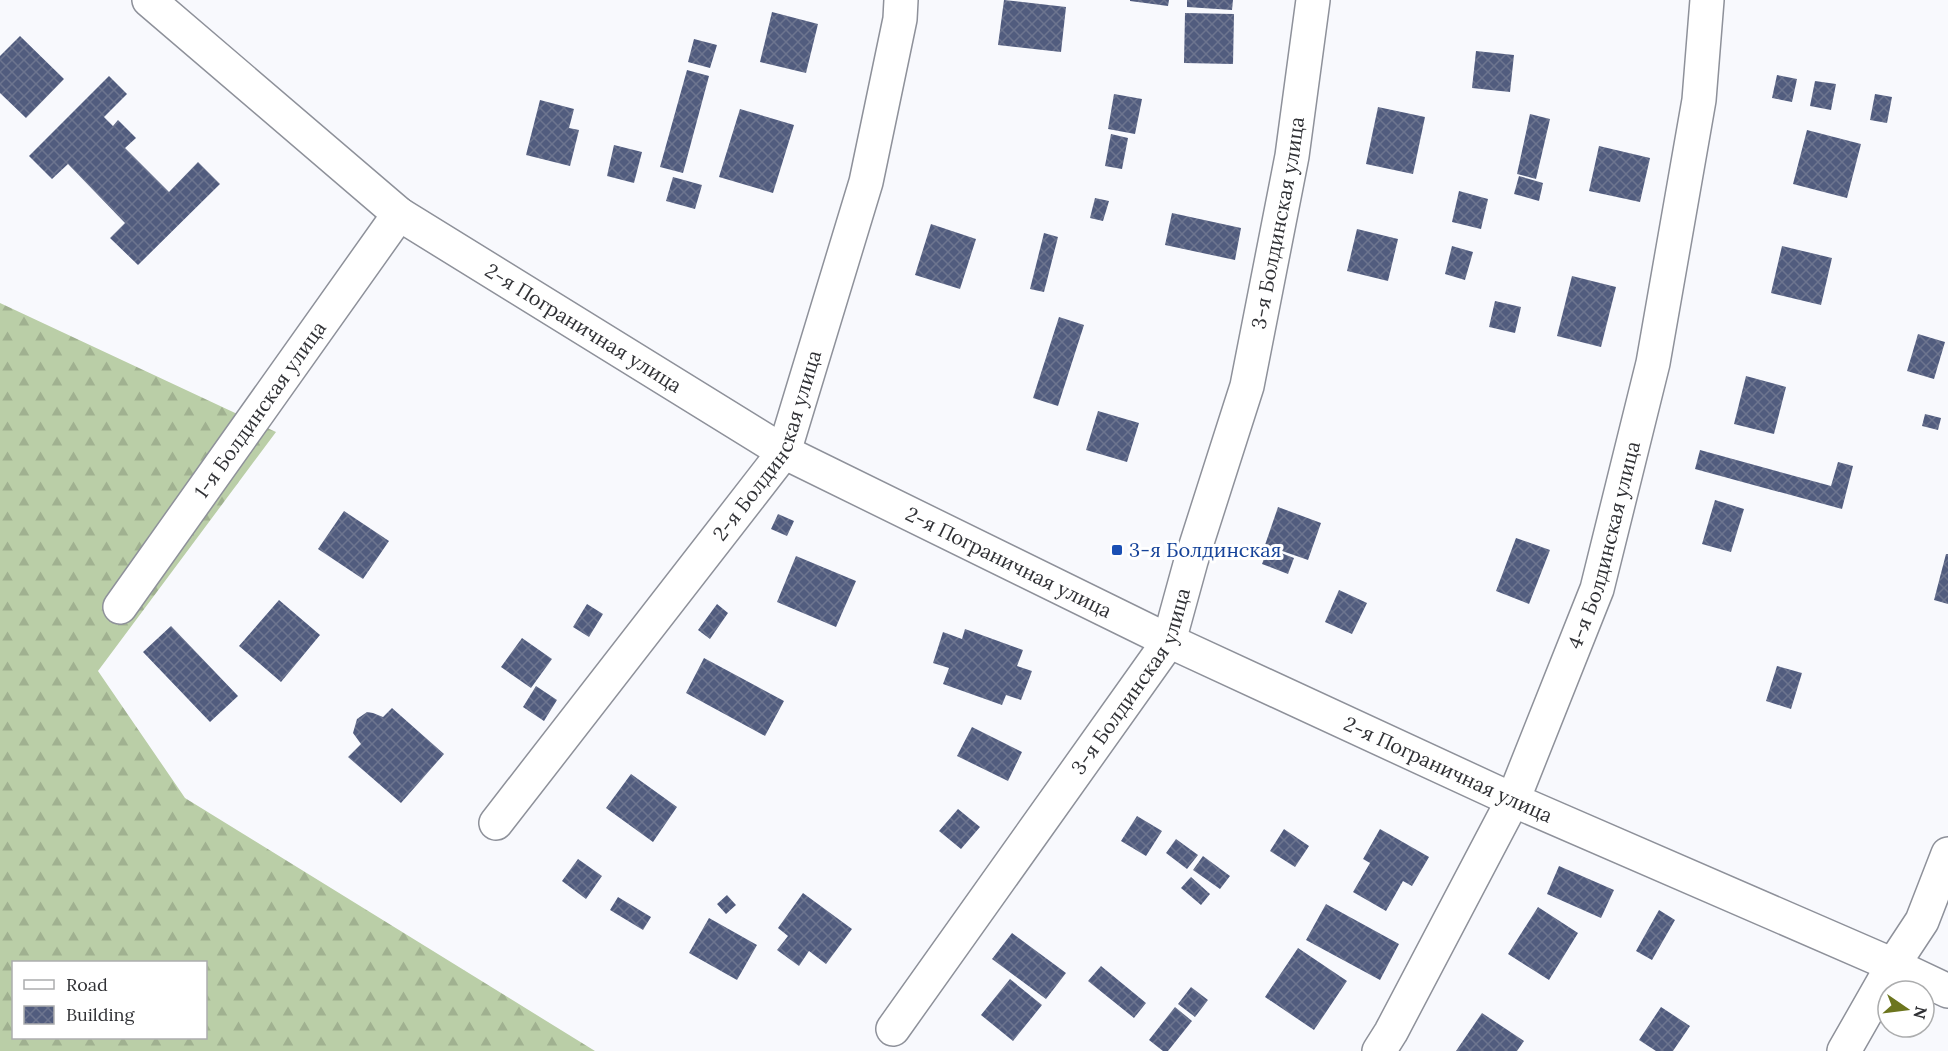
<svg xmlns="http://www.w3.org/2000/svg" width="1948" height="1051" font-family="Lora,serif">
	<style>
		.forest { fill: url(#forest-firs); fill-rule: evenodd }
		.building { fill: url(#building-cross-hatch) }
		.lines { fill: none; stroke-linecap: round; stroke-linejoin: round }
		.street-casing { stroke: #8e919a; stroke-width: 36 }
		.street { stroke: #fff; stroke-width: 33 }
		.transit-dot { fill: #1a4fb4; stroke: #fff; stroke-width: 2 }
		.labels { text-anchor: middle; stroke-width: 6; stroke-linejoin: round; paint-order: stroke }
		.street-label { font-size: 20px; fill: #303135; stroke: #fff }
		.transit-label { font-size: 20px; fill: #164399; stroke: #fff; text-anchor: start }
	</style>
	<defs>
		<pattern id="forest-firs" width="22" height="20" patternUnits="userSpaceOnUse" patternTransform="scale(1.5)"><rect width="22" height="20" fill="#bacea7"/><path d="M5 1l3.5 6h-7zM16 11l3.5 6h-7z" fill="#a0b190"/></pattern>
		<pattern id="building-cross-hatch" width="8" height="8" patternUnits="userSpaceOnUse" patternTransform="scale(1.5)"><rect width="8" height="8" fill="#515c7e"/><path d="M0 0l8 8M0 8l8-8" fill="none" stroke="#6d758f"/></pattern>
	</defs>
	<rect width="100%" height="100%" fill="#f8f9fd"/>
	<path class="forest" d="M0,303L276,432L98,671L185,798L595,1051H0ZM14,962H206V1038H14Z"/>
	<path class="building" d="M1004,0L1066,7L1061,52L998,45Z
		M1130,0H1169L1168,6L1130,1Z
		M1187,0H1233L1232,10L1187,7Z
		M772,12L818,24L806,73L760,62Z
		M1185,13L1234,14L1233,64L1184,63Z
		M20,36L64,79L26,118L0,93V56Z
		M694,39L717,45L710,68L688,62Z
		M1476,51L1514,55L1510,92L1472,88Z
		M687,70L709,76L683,173L660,167Z
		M1777,75L1797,79L1792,102L1772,98Z
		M109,76L127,94L104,117L113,126L118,120L136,138L125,148L169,192L198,162L220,184L138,265L110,238L125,223L68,164L52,179L29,156Z
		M1815,81L1836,84L1831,110L1810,106Z
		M1114,94L1142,99L1135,134L1108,129Z
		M1875,94L1892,97L1887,123L1870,120Z
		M540,100L574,109L569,128L579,130L570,166L526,155Z
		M1378,107L1425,117L1413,174L1366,164Z
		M740,109L794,125L773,193L719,177Z
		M1530,114L1550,119L1536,179L1517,174Z
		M1807,130L1861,144L1847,198L1793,184Z
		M1111,134L1128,138L1122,169L1105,166Z
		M614,145L642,152L634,183L607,176Z
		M1599,146L1650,158L1640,202L1589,191Z
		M1519,176L1543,183L1539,201L1514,194Z
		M673,177L702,185L695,209L666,201Z
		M1459,191L1488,199L1481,229L1452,222Z
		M1095,198L1109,201L1103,221L1090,218Z
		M1172,213L1241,228L1235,260L1165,245Z
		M931,224L976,239L960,289L915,275Z
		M1357,229L1398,239L1388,281L1347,271Z
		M1044,233L1058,237L1044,292L1030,289Z
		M1452,246L1473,252L1465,280L1445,274Z
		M1782,246L1832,258L1821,305L1771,293Z
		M1572,276L1616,287L1601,347L1557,336Z
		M1495,301L1521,307L1515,333L1489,327Z
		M1059,317L1084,325L1058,406L1033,398Z
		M1918,334L1945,342L1934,379L1907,371Z
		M1746,376L1786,387L1774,434L1734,424Z
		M1098,411L1139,423L1127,462L1086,450Z
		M1925,414L1941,418L1938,430L1922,426Z
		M1700,450L1831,486L1838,462L1853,466L1842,509L1695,469Z
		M1715,500L1744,509L1731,552L1702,544Z
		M1278,507L1321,523L1308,560L1265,545Z
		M344,511L389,541L363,579L318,549Z
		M778,514L794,521L787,536L771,529Z
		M1516,538L1550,550L1529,604L1496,591Z
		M1268,548L1294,558L1288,574L1262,564Z
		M1946,554H1948V604L1934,600Z
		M796,556L856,581L836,627L777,602Z
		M1339,590L1367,603L1352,634L1325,622Z
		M279,600L320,635L281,682L239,646Z
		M587,604L603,614L589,637L573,627Z
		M717,604L728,613L710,639L698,630Z
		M171,626L238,696L210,722L143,652Z
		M965,629L1023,650L1017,666L1032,671L1021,700L1006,695L1002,705L943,684L949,668L933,663L943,632L962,639Z
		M522,638L552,659L531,688L501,667Z
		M704,658L784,701L765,736L686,693Z
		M1777,666L1802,673L1791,709L1766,701Z
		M536,686L557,700L544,721L523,707Z
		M392,708L444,754L401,803L348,757L361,744L353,733L357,719L367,712L373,713L383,717Z
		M972,727L1022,752L1008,781L957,756Z
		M631,774L677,807L653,842L606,808Z
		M958,809L980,827L961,849L939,831Z
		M1137,816L1162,831L1146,856L1121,841Z
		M1284,829L1309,846L1295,867L1270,851Z
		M1380,829L1429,857L1412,886L1403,881L1386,911L1353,892L1370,863L1363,859Z
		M1176,839L1198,855L1187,869L1166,853Z
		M1203,856L1230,876L1220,889L1193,870Z
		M578,859L602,876L586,899L562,881Z
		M1559,866L1614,890L1601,918L1547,894Z
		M1191,877L1210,894L1201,905L1181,888Z
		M803,893L852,929L826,964L809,951L799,966L777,950L788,936L778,928Z
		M727,895L736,905L726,914L717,904Z
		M618,897L651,917L643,930L610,910Z
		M1326,904L1399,944L1380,980L1306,940Z
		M1538,907L1578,933L1549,980L1508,954Z
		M1659,910L1675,920L1652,960L1636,951Z
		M709,918L757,945L737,980L689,953Z
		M1012,933L1066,973L1046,999L992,959Z
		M1298,948L1347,981L1314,1030L1265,997Z
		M1101,966L1146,1003L1134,1018L1088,981Z
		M1010,979L1042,1005L1013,1041L981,1015Z
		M1191,987L1208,1000L1195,1017L1178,1004Z
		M1175,1007L1192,1021L1168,1051H1163L1149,1040Z
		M1661,1007L1690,1026L1673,1051H1656L1639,1040Z
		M1482,1013L1524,1041L1517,1051H1456Z"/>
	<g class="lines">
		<g class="street-casing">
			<g id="street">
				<path id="s1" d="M149,0L399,214L784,452L1169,641L1513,800L1893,965L1948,991"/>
				<path id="s2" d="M120,607L399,214"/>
				<path id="s3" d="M496,823L784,452L866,182L900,19L901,0"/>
				<path id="s4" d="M893,1029L1169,641L1191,561L1247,386L1292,156L1313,0"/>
				<path id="s5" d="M1379,1051L1391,1032L1513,800L1597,589L1653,363L1699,100L1707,0"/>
				<path d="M1844,1051L1893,965L1922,921L1948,854"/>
			</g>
		</g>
		<use href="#street" class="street"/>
	</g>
	<rect class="transit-dot" x="1111" y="544" width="12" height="12" rx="3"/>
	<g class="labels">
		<g class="street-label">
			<text dy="7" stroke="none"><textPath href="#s4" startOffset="909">3-я Болдинская улица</textPath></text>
			<text dy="7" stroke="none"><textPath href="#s1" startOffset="546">2-я Пограничная улица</textPath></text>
			<text dy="7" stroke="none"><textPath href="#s2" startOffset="242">1-я Болдинская улица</textPath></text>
			<text dy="7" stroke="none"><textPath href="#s3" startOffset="468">2-я Болдинская улица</textPath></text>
			<text dy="7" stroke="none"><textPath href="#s5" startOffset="556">4-я Болдинская улица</textPath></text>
			<text dy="7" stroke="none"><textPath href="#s1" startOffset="1032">2-я Пограничная улица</textPath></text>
			<text dy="7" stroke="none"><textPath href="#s4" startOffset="423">3-я Болдинская улица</textPath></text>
			<text dy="7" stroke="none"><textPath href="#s1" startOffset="1518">2-я Пограничная улица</textPath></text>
		</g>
		<g class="transit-label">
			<text x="1129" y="557">3-я Болдинская</text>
		</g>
	</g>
	<rect x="12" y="961" width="195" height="78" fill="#ffffff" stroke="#acadae" stroke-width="1.5"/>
	<rect x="24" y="980" width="30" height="9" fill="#ffffff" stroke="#acadae" stroke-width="1.5"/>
	<text x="66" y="991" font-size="18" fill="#303135">Road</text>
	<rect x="24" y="1006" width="30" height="18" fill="url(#building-cross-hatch)" stroke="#acadae" stroke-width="1.5"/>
	<text x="66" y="1021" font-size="18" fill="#303135">Building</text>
	<g transform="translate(1906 1009) rotate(104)"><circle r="28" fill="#ffffff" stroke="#acadae" stroke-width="1.5"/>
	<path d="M0-4.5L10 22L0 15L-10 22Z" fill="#6c751e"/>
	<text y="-9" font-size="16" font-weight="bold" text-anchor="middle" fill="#303135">N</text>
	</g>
</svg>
